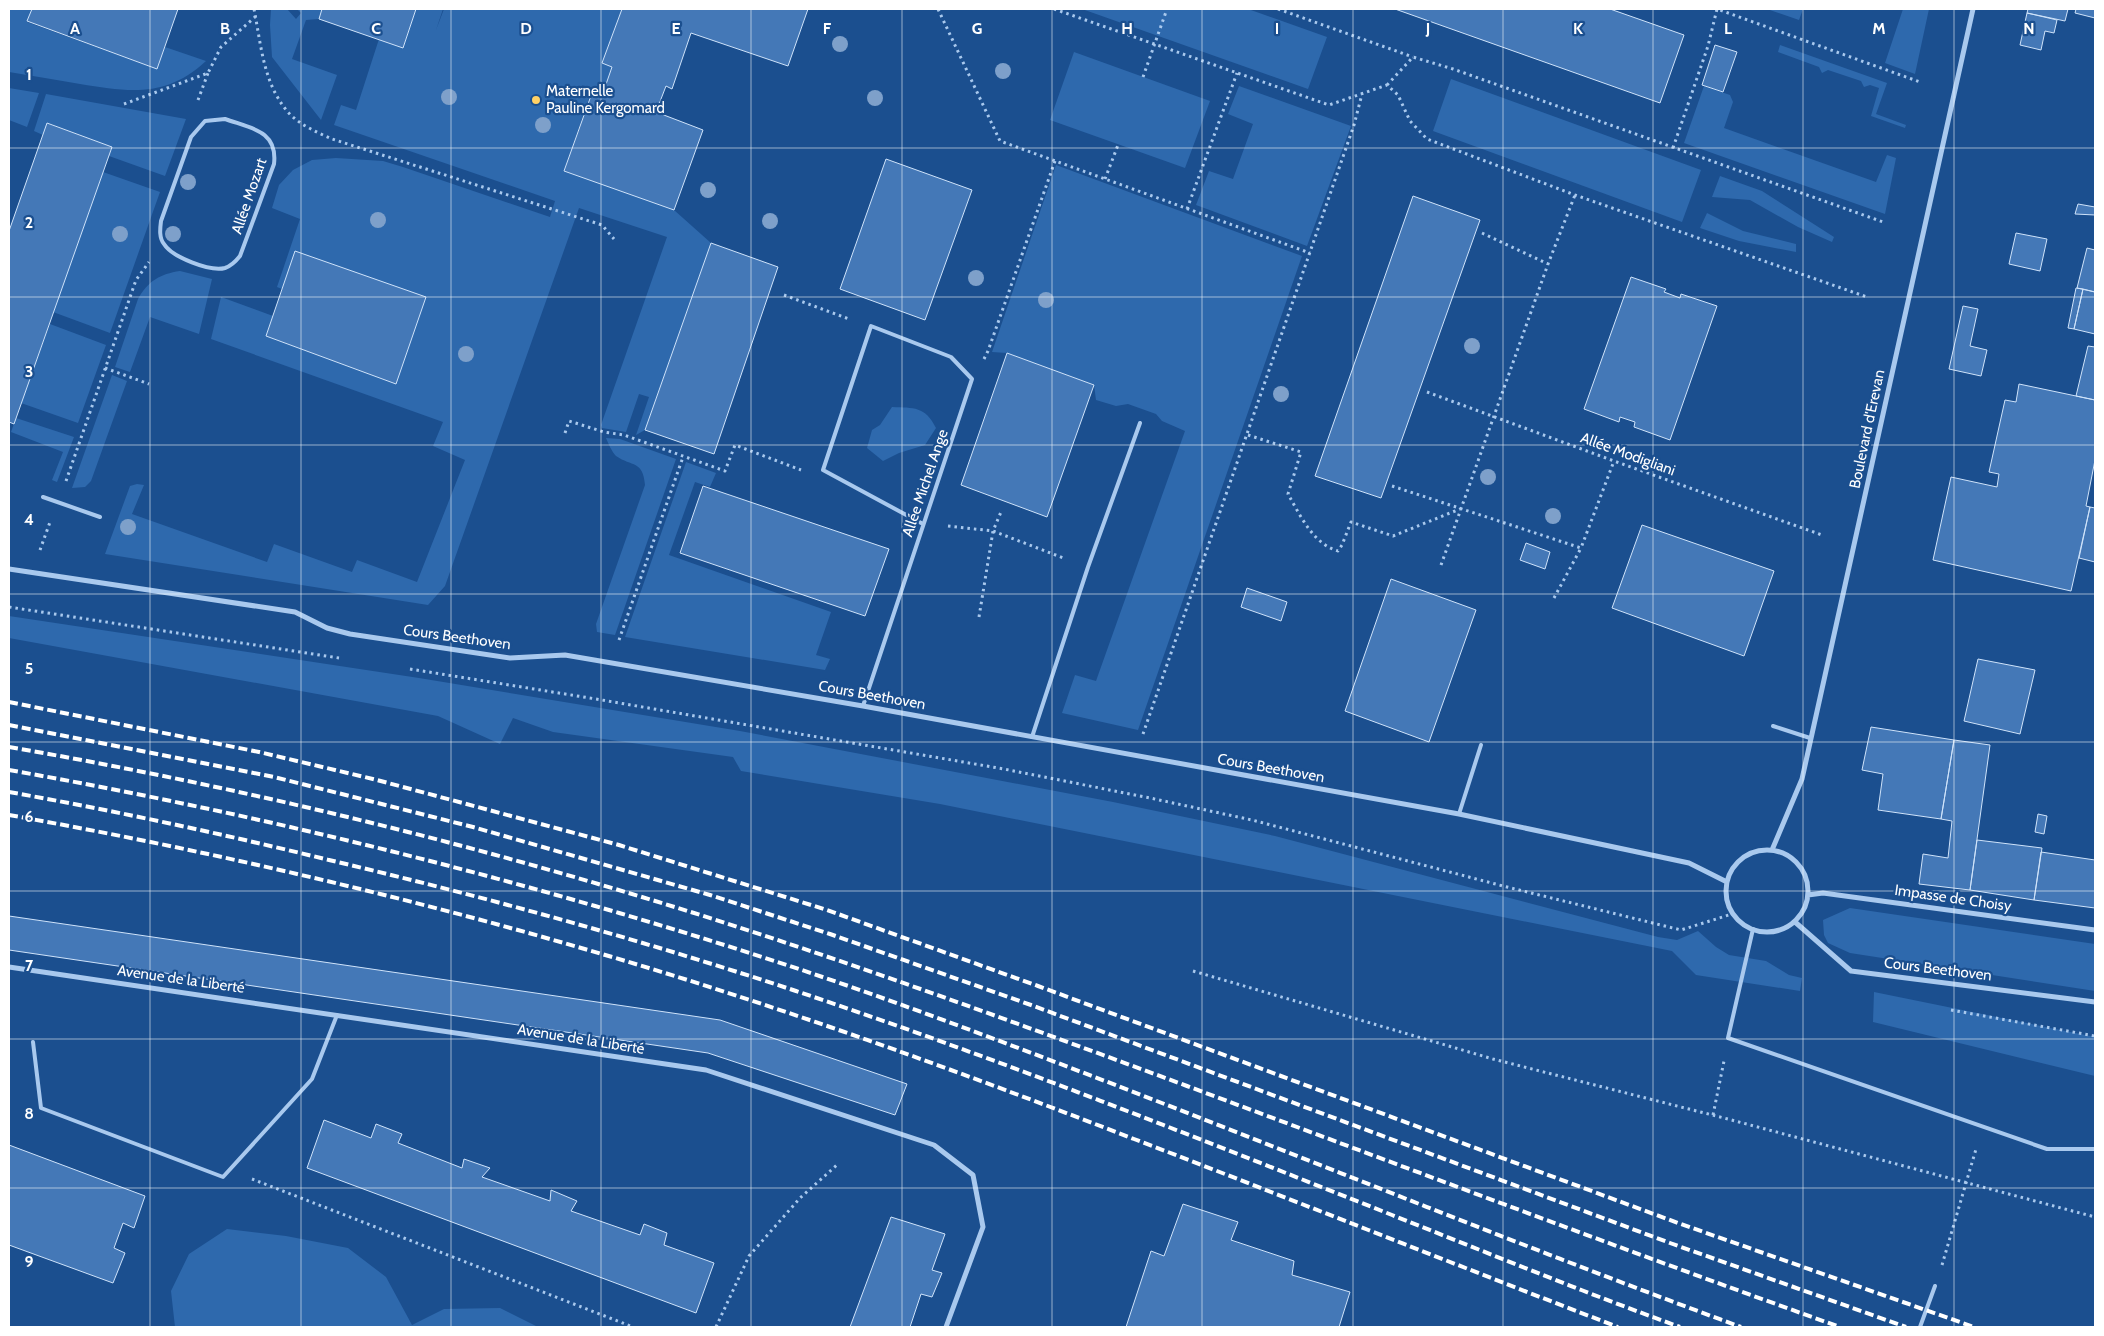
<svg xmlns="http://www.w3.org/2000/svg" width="2104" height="1336" font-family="Cabin,sans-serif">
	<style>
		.green { fill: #2e69ad }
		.building { fill: #4478b7; stroke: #cfe3fa }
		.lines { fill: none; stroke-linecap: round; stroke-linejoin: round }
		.path { stroke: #a9c9ee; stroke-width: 3; stroke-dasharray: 2.5 4; stroke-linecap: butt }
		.lane { stroke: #a9c9ee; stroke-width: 4 }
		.street { stroke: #a9c9ee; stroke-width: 5 }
		.rail { stroke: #fff; stroke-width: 4; stroke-dasharray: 9 4; stroke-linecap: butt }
		.tree { fill: #7ea0ca }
		.grid { fill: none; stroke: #fff; stroke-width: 1; stroke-opacity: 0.55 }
		.poi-dot { fill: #ffd166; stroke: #1b4f8f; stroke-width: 2 }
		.labels { text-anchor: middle; stroke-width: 4.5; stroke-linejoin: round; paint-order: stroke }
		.poi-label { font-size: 15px; fill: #fff; stroke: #1b4f8f; text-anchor: start }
		.street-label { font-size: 15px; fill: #fff; stroke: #1b4f8f }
		.grid-label { font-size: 16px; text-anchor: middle; font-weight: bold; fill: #fff; stroke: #1b4f8f; stroke-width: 4.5; stroke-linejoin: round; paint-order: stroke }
	</style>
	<rect width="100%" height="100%" fill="#1b4f8f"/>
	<path class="green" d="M9,9H32L27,22L157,69L165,47L206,61C166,98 130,92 80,84C57,80 33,76 9,72Z
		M271,9H287L296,19L301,13L297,9H322L319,19L306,20L292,59L337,75L321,120L272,57L270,25Z
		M416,9H443L436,30L444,9H622L602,63L612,67L603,93L592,90L564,171L674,210L711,243L645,430L636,435L649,397L639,394L626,432L602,428L601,425L667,237L579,208L445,586L428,605L105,554L130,486L137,484L144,485L132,514L267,562L274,544L352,572L357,560L417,582L465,460L433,446L443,422L211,339L221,297L273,316L266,336L396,384L295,252L282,289L277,287L300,219L272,208L279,185L293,170L312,160L336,158L383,161L403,167L550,217L555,201L334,125L341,105L356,110L379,39L403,47Z
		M1082,9H1248L1327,37L1308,89Z
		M1767,9H1803L1799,20Z
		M1903,9H1929L1915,74L1885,63Z
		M1780,45L1887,83L1876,114L1906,125L1905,128L1871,116L1879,88L1870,85L1864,87L1861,81L1828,70L1822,73L1819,67L1778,52Z
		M1074,52L1210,101L1185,168L1050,120Z
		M1451,79L1701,170L1682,222L1433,131Z
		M1239,86L1351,126L1307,246L1196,205L1209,171L1233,179L1253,124L1228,114Z
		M1704,86L1730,95L1733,102L1724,128L1876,182L1887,155L1896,158L1885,214L1684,143Z
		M9,88L39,93L27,127L9,120Z
		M46,94L186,119L165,176L109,156L112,147L48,123L43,135L34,131Z
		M1056,165L1302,256L1138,730L1062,713L1075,675L1096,681L1185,431L1162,421L1156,414L1128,404L1116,406L1096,400L1094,385L1007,353L992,352Z
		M103,172L160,192L110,333L53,312Z
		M1720,176L1762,191L1834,237L1832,242L1798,227L1750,200L1712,197Z
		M1707,213L1743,231L1796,244V252L1739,241L1700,228Z
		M180,271L212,279L199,334L150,317L130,372L115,367L138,299C148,281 160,274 180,271Z
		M50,324L106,345L78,423L21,403Z
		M112,375L127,381L91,481L85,487L72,488Z
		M892,407C914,408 925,406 936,428L925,445L899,453L883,461L867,448L872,430L880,425Z
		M16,418L74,437L57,482L52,480L63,452L11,432Z
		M606,438L620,439L676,459L615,635L597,632L596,624L645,485C643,460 632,467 616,456C612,452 608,443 606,438Z
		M686,462L716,473L710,487L695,482L669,555L831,612L816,655L830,659L825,670L625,637Z
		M9,616L419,678L740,731L1113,802L1275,836L1658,937L1677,940L1698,931L1716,947L1729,955L1766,961L1789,975L1802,978L1800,991L1696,975L1672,951L940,804L741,771L733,757L553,732L513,718L500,744L438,716L9,638Z
		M1850,908L2095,944V991L1850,953L1828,943L1824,935L1823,920Z
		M1874,992L2095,1037V1076L1873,1022Z
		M227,1229L286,1236L348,1248L386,1277L412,1325L444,1309L500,1308L538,1327H175L171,1291L189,1254Z"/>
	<path class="building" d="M32,9H178L157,69L27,21Z
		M322,9H416L403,48L319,19Z
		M622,9H808L788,66L691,33L672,89L666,86L656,112L703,130L674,210L564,171L593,90L603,93L612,67L602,63Z
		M1395,9H1610L1684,35L1660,103Z
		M2028,9H2068L2065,21L2027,13Z
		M2076,9H2095V18L2075,13Z
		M2027,13L2057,20L2054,33L2045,31L2041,50L2020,45Z
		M1715,45L1737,52L1723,92L1702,85Z
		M47,123L112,147L14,424L9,422V231Z
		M886,159L972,190L925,320L840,289Z
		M1413,196L1480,220L1381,498L1315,476Z
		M2078,204L2095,207V215L2075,214Z
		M2016,233L2047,239L2040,271L2009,264Z
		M711,243L778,267L714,454L645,430Z
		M2087,248L2095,250V292L2077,288Z
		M295,251L426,297L396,384L266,336Z
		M1631,277L1666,289L1664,292L1680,298L1681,294L1717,306L1670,440L1634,427L1635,422L1620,417L1619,422L1584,409Z
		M2076,288L2083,289L2074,329L2068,328Z
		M2083,289L2095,292V334L2074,329Z
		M1963,306L1978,309L1970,346L1987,350L1981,376L1949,369Z
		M2088,346L2095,347V400L2076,396Z
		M1007,353L1094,385L1047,517L961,485Z
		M2019,384L2095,400V460L2086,506L2090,507L2071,591L1933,560L1951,477L1997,487L1999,474L1989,472L2005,400L2016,402Z
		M703,486L889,549L865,616L680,553Z
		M2090,507L2095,508V562L2079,558Z
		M1642,525L1774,571L1744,656L1612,608Z
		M1526,543L1550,552L1545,569L1520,560Z
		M1391,579L1476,610L1429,742L1345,711Z
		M1247,588L1287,602L1281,621L1241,607Z
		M1978,659L2035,670L2020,734L1964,721Z
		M1871,727L1954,740L1941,819L1878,810L1883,774L1862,770Z
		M1954,740L1990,745L1970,890L1919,884L1923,854L1948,858L1952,821L1941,819Z
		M2038,814L2047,816L2044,834L2035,832Z
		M1977,840L2042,848L2034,900L1970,890Z
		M2041,852L2095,860V908L2034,900Z
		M9,916L720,1020L907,1084L895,1115L708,1053L9,950Z
		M324,1120L371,1138L376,1124L402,1134L398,1143L462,1168L464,1159L490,1168L482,1177L550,1201L551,1190L577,1201L571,1211L640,1235L644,1224L667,1233L664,1245L714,1263L696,1313L307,1168Z
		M9,1145L145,1196L134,1228L123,1223L114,1248L125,1253L113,1283L9,1245Z
		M1183,1204L1238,1222L1231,1240L1294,1261L1292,1275L1350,1292L1339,1327H1126L1151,1251L1164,1256Z
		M891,1217L945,1234L932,1270L942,1273L932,1297L921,1294L910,1327H850Z"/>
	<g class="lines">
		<path class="path" d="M254,9C261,44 263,82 287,111C298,124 316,132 332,139L602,225L614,239
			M938,9L1000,141L1310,253
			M1054,9L1329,105L1387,85L1398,95L1410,121L1427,139L1575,195L1867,297
			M1278,9L1413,57
			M1143,77L1167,9
			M1387,85L1413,57L1453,69L1883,222
			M198,100L208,73
			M124,104L208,73L221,47L255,17
			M1673,148L1708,46L1717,9L1920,82
			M1105,179L1118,145
			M1187,209L1237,73
			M1482,233L1548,264
			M784,295L849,319
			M984,359L988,351L1055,161
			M105,368L149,384
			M1427,392L1614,461L1822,535
			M565,433L569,421L604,432L624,435L725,471L735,445L801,470
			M1248,435L1301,452L1288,494C1300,515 1313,544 1338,551L1342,545L1351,522L1393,536L1460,509
			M66,481L136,280L149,262
			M1392,486L1581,548L1614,461
			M948,526L993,531L1066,559
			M40,550L50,522
			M1441,565L1548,264L1575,195
			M1554,598L1581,548
			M9,607L339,658
			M979,617L993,531L1001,512
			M619,640L683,457
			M410,669L596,699L1004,769L1150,798L1252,820L1503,886L1681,930L1732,914
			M1143,734L1354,125L1362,94
			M1193,971L1493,1059L1724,1118L2095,1217
			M1951,1010L2095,1036
			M1713,1115L1724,1061
			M252,1179L633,1327
			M1942,1265L1976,1149
			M716,1327L749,1256L800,1198L838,1164"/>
		<path class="lane" d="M225,119C250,128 278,130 274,164L240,256C236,261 231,266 225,268C210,272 172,257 164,244C159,238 160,229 161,221L191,137L205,121Z
			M43,497L100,517
			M863,706L972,379L951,357L871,326L823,470L923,524
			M1773,726L1810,738
			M1032,737L1088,567L1140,423
			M1459,814L1481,745
			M1753,929L1728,1038L2047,1149H2095
			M33,1042L41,1108L223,1177L312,1079L337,1015
			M1920,1327L1935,1286"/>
		<path class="street" d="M9,569L295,612L327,628L350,634L510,658L565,655L863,706L1459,814L1689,863L1727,882
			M1772,850L1802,779L1973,9
			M1726 891a41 41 0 1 1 82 0a41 41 0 1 1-82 0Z
			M1808,895L1823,893L2095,930
			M1795,922L1851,971L2095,1002
			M9,967L706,1070L934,1145L973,1175L983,1227L946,1327"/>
		<path class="rail" d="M9,702L259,752L377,780L619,845L827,910L1038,986L1678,1223L1974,1327
			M9,725L274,777L473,827L710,895L830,934L1031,1005L1670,1243L1906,1327
			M9,747C247,788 483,846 713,919C873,970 1030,1028 1187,1086C1405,1167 1621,1249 1840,1327
			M9,770C276,817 541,884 799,969C897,1002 995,1039 1092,1076C1308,1159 1523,1247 1741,1327
			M9,792C116,811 223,834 329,860C486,897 642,940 796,991C997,1058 1195,1137 1392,1215C1488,1253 1583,1292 1680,1327
			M9,815C234,855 459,909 678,977C832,1025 984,1081 1134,1139C1296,1201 1456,1265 1618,1327"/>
	</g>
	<g class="tree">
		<circle cx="840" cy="44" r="8"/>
		<circle cx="1003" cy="71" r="8"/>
		<circle cx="449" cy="97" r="8"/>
		<circle cx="875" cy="98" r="8"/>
		<circle cx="543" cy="125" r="8"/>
		<circle cx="188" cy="182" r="8"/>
		<circle cx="708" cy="190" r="8"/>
		<circle cx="378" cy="220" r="8"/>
		<circle cx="770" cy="221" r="8"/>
		<circle cx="120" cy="234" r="8"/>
		<circle cx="173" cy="234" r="8"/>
		<circle cx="976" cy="278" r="8"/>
		<circle cx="1046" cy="300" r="8"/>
		<circle cx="1472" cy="346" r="8"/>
		<circle cx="466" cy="354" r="8"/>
		<circle cx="1281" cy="394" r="8"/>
		<circle cx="1488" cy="477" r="8"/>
		<circle cx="1553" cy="516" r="8"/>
		<circle cx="128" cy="527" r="8"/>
	</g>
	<path class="grid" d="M150,9V1327M301,9V1327M451,9V1327M601,9V1327M751,9V1327M902,9V1327M1052,9V1327M1202,9V1327M1353,9V1327M1503,9V1327M1653,9V1327M1803,9V1327M1954,9V1327M9,148H2095M9,297H2095M9,445H2095M9,594H2095M9,742H2095M9,891H2095M9,1039H2095M9,1188H2095"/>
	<circle class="poi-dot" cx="536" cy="100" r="5"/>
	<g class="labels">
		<g class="poi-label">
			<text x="546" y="96">Maternelle<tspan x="546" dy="17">Pauline Kergomard</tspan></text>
		</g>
		<g class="street-label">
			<text transform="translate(249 196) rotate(-71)" y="5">Allée Mozart</text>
			<text transform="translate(1867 429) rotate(-78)" y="5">Boulevard d'Erevan</text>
			<text transform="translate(1628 454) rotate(20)" y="5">Allée Modigliani</text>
			<text transform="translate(925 483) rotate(-71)" y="5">Allée Michel Ange</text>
			<text transform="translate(457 637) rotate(8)" y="5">Cours Beethoven</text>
			<text transform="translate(872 695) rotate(10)" y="5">Cours Beethoven</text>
			<text transform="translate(1271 768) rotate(10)" y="5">Cours Beethoven</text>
			<text transform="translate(1953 898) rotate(8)" y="5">Impasse de Choisy</text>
			<text transform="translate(1938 969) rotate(7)" y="5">Cours Beethoven</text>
			<text transform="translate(181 979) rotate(8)" y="5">Avenue de la Liberté</text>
			<text transform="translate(581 1039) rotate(9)" y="5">Avenue de la Liberté</text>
		</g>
	</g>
	<g class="grid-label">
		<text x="75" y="34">A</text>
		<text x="225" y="34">B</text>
		<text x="376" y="34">C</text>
		<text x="526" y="34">D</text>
		<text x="676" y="34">E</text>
		<text x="827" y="34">F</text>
		<text x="977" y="34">G</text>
		<text x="1127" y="34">H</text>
		<text x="1277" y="34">I</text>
		<text x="1428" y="34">J</text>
		<text x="1578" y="34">K</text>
		<text x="1728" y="34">L</text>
		<text x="1879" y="34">M</text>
		<text x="2029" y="34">N</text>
		<text x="29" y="80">1</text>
		<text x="29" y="228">2</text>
		<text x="29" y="377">3</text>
		<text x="29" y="525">4</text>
		<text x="29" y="674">5</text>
		<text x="29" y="822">6</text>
		<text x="29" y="971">7</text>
		<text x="29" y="1119">8</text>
		<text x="29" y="1267">9</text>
	</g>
	<rect width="2104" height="1336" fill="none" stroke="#ffffff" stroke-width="20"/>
</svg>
